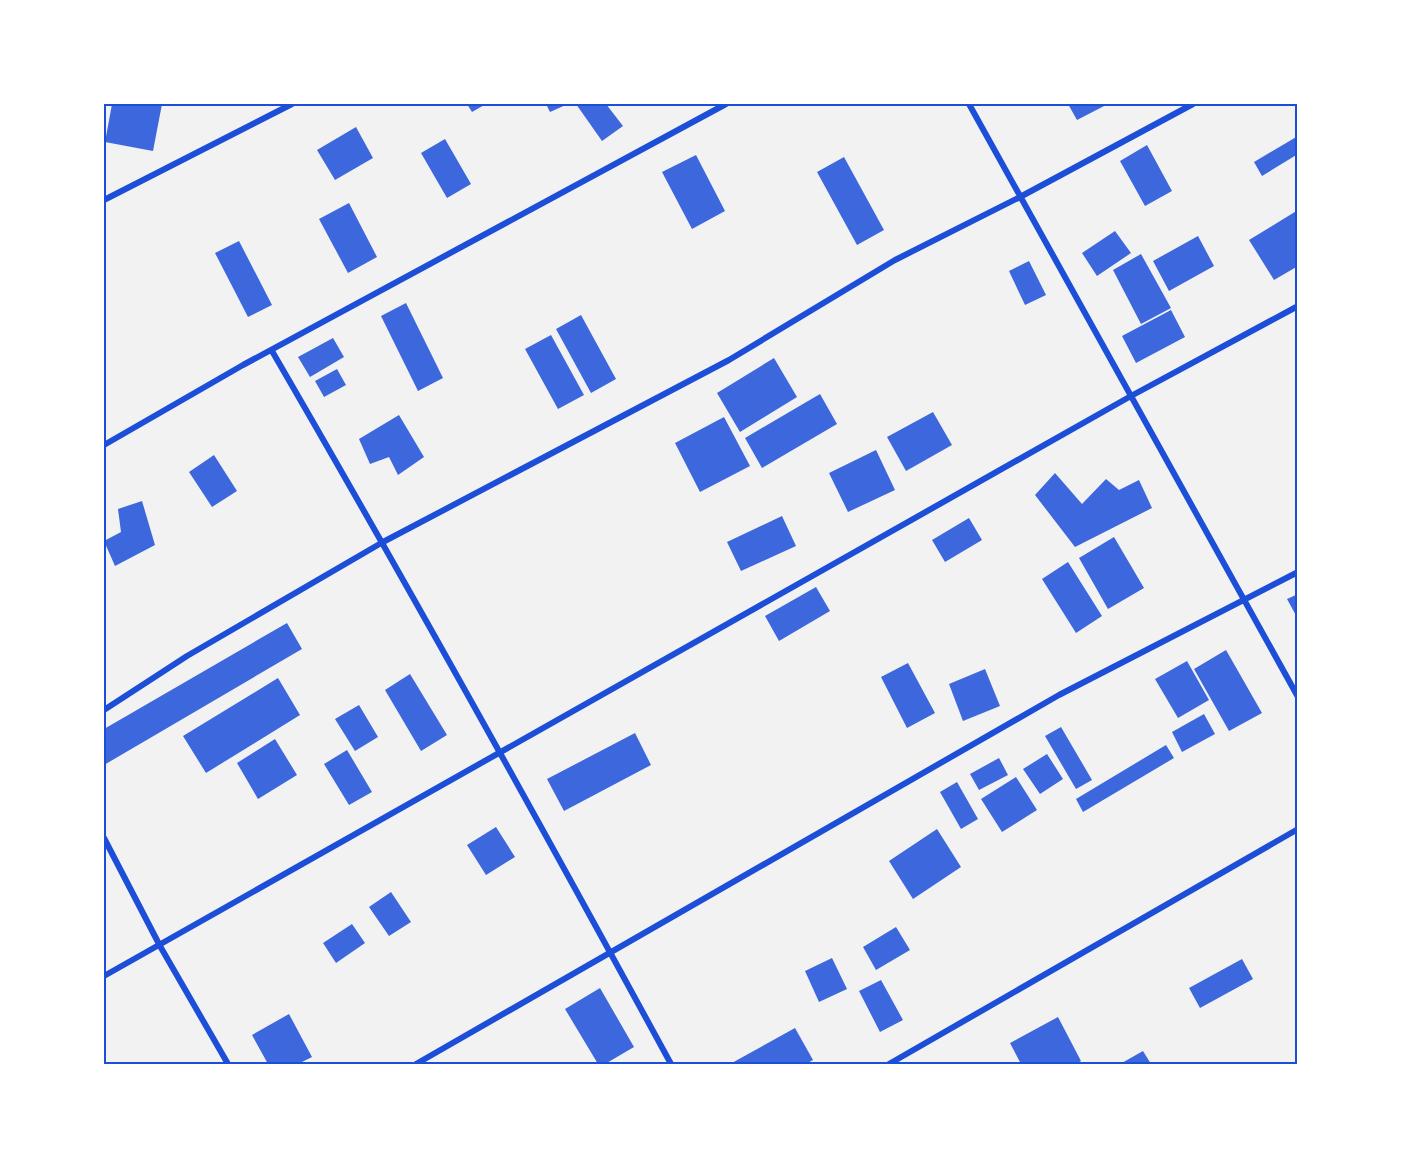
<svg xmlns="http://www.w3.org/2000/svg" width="1401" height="1168" font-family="'Titillium Web',sans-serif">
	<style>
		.building { fill: #3d67dc }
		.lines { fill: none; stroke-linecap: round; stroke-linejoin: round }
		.minor { stroke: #1d4ed8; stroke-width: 6 }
		.neatline { fill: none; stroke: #1d4ed8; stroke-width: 2 }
	</style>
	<rect width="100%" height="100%" fill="#f2f2f2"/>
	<path class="building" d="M112,104H162L153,151L105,142Z
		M467,104H486L472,112Z
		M546,104H568L550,112Z
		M576,104H606L623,126L602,141Z
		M1068,104H1108L1077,120Z
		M356,127L373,158L335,180L317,150Z
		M1298,136V154L1262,176L1254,162Z
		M445,139L471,184L447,198L421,153Z
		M1147,145L1172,191L1145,206L1120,161Z
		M696,155L725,211L692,229L662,172Z
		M844,157L884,230L857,245L817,172Z
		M349,203L377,257L348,273L319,219Z
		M1298,210V266L1274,280L1249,240Z
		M1115,231L1131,253L1097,276L1082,253Z
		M1198,236L1214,266L1169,291L1153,261Z
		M239,241L272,305L248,317L215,253Z
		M1141,254L1171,308L1141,324L1113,270Z
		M1029,261L1046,295L1025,305L1009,271Z
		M406,303L443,378L418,391L381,316Z
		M1171,310L1185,337L1136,363L1122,336Z
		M581,315L616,379L591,393L556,329Z
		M551,335L584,395L558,409L525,349Z
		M333,338L344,357L310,377L298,357Z
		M774,358L797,397L740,432L717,393Z
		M337,369L346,385L324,397L315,381Z
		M820,394L837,424L762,468L745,438Z
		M933,412L952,445L906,471L887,437Z
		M399,415L424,457L398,475L389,457L370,464L359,439Z
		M724,417L750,466L700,492L675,443Z
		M876,450L895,490L848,512L829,473Z
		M214,455L237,491L212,507L189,472Z
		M1055,473L1082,504L1106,479L1119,490L1139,480L1152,508L1075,547L1035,495Z
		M142,501L155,545L115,566L104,541L121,532L118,509Z
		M782,516L796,546L741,571L727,542Z
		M969,518L982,540L945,562L932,540Z
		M1114,537L1144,588L1108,609L1079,558Z
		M1068,562L1102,616L1076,633L1042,579Z
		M816,587L830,611L779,641L765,616Z
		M1298,594V619L1287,599Z
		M287,623L302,649L104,765V729Z
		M1226,650L1262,713L1229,731L1194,669Z
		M1187,661L1209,700L1178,718L1155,679Z
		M908,663L935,713L907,728L881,677Z
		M985,669L1000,706L963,721L949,684Z
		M410,674L447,735L421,751L385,690Z
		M278,678L300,715L206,773L183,736Z
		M359,705L378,737L355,751L335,719Z
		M1204,714L1215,734L1182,752L1172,732Z
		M1061,727L1092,780L1076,789L1045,736Z
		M635,733L651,765L564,811L547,779Z
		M275,739L297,775L258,799L237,763Z
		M1166,745L1174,758L1083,812L1076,799Z
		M347,750L372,792L349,805L324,764Z
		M1047,754L1063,779L1040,794L1023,769Z
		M999,758L1008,775L979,790L970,774Z
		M1016,777L1037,810L1002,832L981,799Z
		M957,782L978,819L961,829L940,792Z
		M496,827L515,857L486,875L467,845Z
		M937,829L961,867L913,899L889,861Z
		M391,892L411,922L389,936L369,907Z
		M352,924L365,943L336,963L323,943Z
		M896,927L910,950L876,970L863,947Z
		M832,958L847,989L819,1002L805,971Z
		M1242,959L1253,979L1200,1008L1189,988Z
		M881,980L903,1020L880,1032L859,991Z
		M600,988L634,1047L605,1064H598L565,1009Z
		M289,1014L312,1057L298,1064H268L252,1035Z
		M1058,1017L1081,1061L1076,1064H1021L1010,1043Z
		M795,1028L813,1060L806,1064H730Z
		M1143,1051L1151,1064H1120Z"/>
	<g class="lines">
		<path class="minor" d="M969,104L1298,697
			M104,200L292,104
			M272,351C409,587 541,825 671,1064
			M104,445L243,365L726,104
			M104,710L187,656L383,542L729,360L895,260L1020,197L1193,104
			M104,838L160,946L228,1064
			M104,976L1131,396L1298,306
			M416,1064L1059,695L1298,572
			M889,1064L1298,829"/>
	</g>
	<rect width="1401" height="1168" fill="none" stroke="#ffffff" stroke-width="210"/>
	<rect x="105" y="105" width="1191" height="958" class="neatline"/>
</svg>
